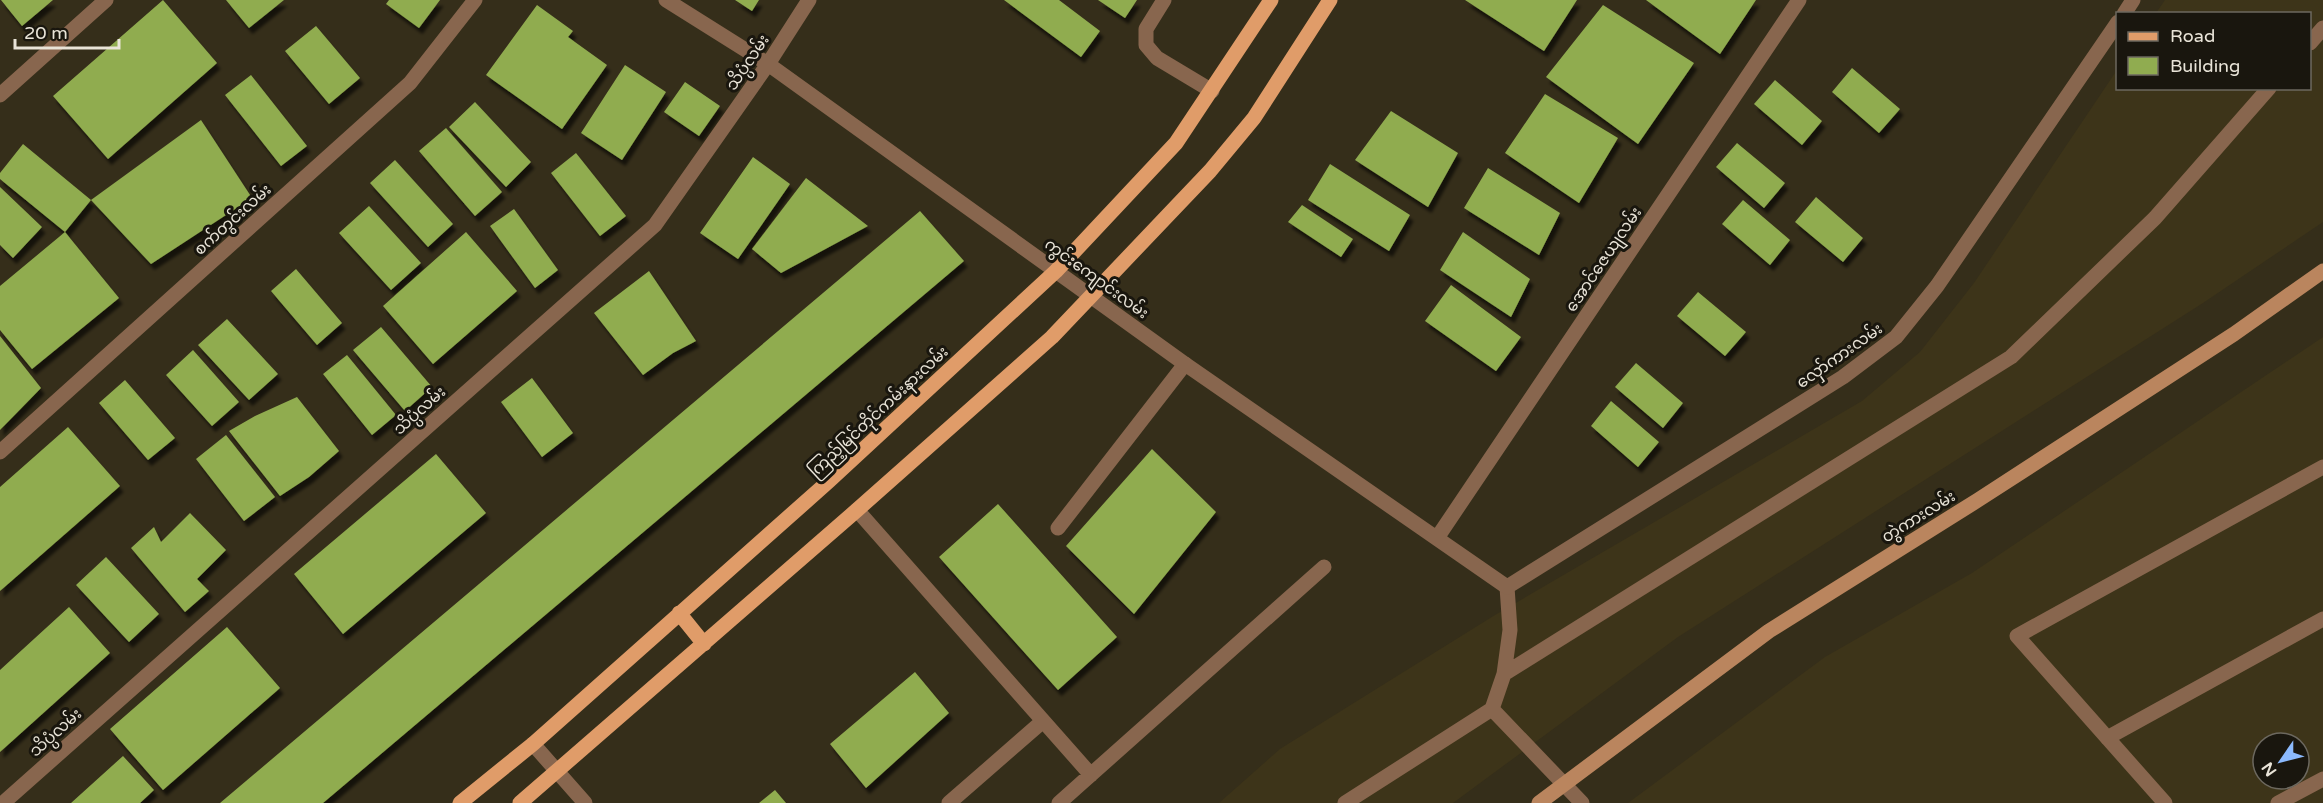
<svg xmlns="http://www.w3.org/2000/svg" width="2323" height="803" font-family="'Varela Round','Noto Sans Myanmar',sans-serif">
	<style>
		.built { fill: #3d3419; fill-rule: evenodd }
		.building { fill: #90ac50; filter: url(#shadow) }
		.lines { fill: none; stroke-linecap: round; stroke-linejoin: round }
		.lane { stroke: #88664e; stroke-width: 15 }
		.street { stroke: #88664e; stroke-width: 15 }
		.secondary { stroke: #ba855e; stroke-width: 15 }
		.primary { stroke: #e09c69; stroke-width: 15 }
		.labels { text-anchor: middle; stroke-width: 6; stroke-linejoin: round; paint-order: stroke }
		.street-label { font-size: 16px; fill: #e9e4d8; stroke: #19160e }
	</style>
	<defs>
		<filter id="shadow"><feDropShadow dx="3.5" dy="6" stdDeviation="1.5" flood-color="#0009"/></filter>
	</defs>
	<rect width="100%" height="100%" fill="#352e1a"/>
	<path class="built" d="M2165,0H2323V222L2203,303L1678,637L1453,803H1219L1280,749L1495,615L1862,401L1920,352L1974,283L2117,70L2118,88H2310V14L2156,13Z
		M2323,337V803H1628L1825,657L1972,573ZM2263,743H2299V779H2263Z"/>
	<path class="building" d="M1,0H53L22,26Z
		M163,0L217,63L108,159L53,96Z
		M226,0H284L249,28Z
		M389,0H440L419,28L386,4Z
		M735,0H759L752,11Z
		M1004,0H1059L1100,31L1081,57Z
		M1098,0H1137L1125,18Z
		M1465,0H1577L1544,51Z
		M1646,0H1756L1720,54Z
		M537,5L573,31L568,37L607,65L562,129L486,75Z
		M1603,5L1694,63L1638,144L1546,77Z
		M316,26L360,78L329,104L285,51Z
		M625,65L666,92L622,160L581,133Z
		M1852,68L1900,109L1879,133L1832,92Z
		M251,75L307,146L281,166L225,95Z
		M1775,80L1822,121L1802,145L1754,104Z
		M685,82L720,106L699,136L664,112Z
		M1545,94L1618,138L1579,203L1505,153Z
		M475,102L531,162L506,187L449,127Z
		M1391,111L1458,153L1428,207L1355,160Z
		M201,120L252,198L151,264L91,200L65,232L0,179V173L23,144L91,200Z
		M446,128L502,192L475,216L419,151Z
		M1737,143L1785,183L1764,208L1716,167Z
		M576,153L626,216L600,236L551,173Z
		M753,157L790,184L738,259L700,233Z
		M395,160L453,224L428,247L370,183Z
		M1330,164L1410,215L1389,251L1308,200Z
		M1488,168L1560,213L1539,255L1464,208Z
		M806,178L868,226L781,273L752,249Z
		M0,187L42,227L13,258L0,245Z
		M1816,197L1863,238L1843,262L1795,222Z
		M1743,200L1790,240L1770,265L1722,224Z
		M1302,205L1353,239L1341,257L1288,222Z
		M369,206L421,263L391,290L339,233Z
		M514,209L558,270L535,288L490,226Z
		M920,211L964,261L323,803H220Z
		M65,232L119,298L32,369L0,330V286Z
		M466,232L517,291L433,364L383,306Z
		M1463,232L1530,279L1511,317L1440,270Z
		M296,269L342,323L317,345L271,291Z
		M649,271L696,341L673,353L643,375L594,313Z
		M1451,285L1521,337L1496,371L1425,321Z
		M1698,292L1746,332L1725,356L1677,316Z
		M227,319L278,374L249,400L198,345Z
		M381,327L432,387L405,411L353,350Z
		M0,336L41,388L0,430Z
		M193,350L239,402L212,426L166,375Z
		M347,355L396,415L372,435L323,374Z
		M1636,363L1683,403L1663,428L1615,387Z
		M532,378L573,433L542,457L501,402Z
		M125,380L175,438L148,460L99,403Z
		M297,397L339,451L309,477L280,496L229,431L255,416Z
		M1611,401L1659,442L1638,467L1591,426Z
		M68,427L120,486L0,591V487Z
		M226,435L275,497L244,521L196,459Z
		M1152,449L1216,512L1134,614L1066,546Z
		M436,454L486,513L343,634L294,574Z
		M998,504L1117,637L1058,690L939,557Z
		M190,513L226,550L197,579L209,591L185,612L131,548L154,527L161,542Z
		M106,557L159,614L129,642L76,585Z
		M69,607L110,653L0,752V670Z
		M227,627L280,688L163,790L110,729Z
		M915,672L949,713L866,788L830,744Z
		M123,756L154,790L140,803H71Z
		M775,790L786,803H759Z"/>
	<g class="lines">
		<path class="lane" d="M2310,43L2323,28
			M1058,528L1185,364
			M1504,674L2011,357L2155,218L2269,88
			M1492,709L1582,803
			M2107,738L2323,619
			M1345,803L1492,709L1504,674L1510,630L1507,587
			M2165,803L2017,636L2323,467
			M2278,803L2323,779"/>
		<path class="street" d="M666,0L768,64L1185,364L1507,587L1843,377L1896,337L1937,286L2118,22
			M1164,0L1146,29V45L1157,58L1212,91
			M2124,14L2133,0
			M0,95L106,0
			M0,452L410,83L475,0
			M857,510L1091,775
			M1437,538L1799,0
			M533,744L585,803
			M3,803L655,225L768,64L809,0
			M949,803L1043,721
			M1059,803L1324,567"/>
		<path class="secondary" d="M1539,803L1769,631L1978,500L2234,334L2323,271"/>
		<path class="primary" d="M679,613L704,644
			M460,803L533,744L829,481L1056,271L1176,143L1271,0
			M520,803L857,510L1052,337L1210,171L1254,118L1330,0"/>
	</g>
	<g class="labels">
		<g class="street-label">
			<text transform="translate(747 62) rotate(-56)" y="6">သိပ္ပံလမ်း</text>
			<text transform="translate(232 219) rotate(-42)" y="6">စက်တွင်းလမ်း</text>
			<text transform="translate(1603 259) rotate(-56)" y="6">အောင်ဇေယျလမ်း</text>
			<text transform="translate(1097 278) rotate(36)" y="6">ကွင်းကျောင်းလမ်း</text>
			<text transform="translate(1839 355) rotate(-35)" y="6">လှော်ကားလမ်း</text>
			<text transform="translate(419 410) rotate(-42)" y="6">သိပ္ပံလမ်း</text>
			<text transform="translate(878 411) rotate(-43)" y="6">ကြည့်မြင်တိုင်ကမ်းနားလမ်း</text>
			<text transform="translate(1918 516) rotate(-32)" y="6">တွဲကားလမ်း</text>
			<text transform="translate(55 732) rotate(-42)" y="6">သိပ္ပံလမ်း</text>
		</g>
	</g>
	<rect x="2116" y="12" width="195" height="78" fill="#19160e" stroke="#6c685f" stroke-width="1.5"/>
	<rect x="2128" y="32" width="30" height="9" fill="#e09c69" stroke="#6c685f" stroke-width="1.5"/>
	<text x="2170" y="42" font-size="18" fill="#e9e4d8">Road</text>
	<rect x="2128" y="57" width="30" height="18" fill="#90ac50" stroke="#6c685f" stroke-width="1.5"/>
	<text x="2170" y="72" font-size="18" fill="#e9e4d8">Building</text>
	<g transform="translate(2281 761) rotate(235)"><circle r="28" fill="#19160e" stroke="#6c685f" stroke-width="1.5"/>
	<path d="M0-4.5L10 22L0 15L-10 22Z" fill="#8bb9fc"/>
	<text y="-9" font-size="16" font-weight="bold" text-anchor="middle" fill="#e9e4d8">N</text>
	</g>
	<path d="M15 39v9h104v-9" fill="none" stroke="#e9e4d8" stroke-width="3"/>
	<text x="24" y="39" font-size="18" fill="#e9e4d8" stroke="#19160e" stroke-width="4.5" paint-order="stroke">20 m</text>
</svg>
